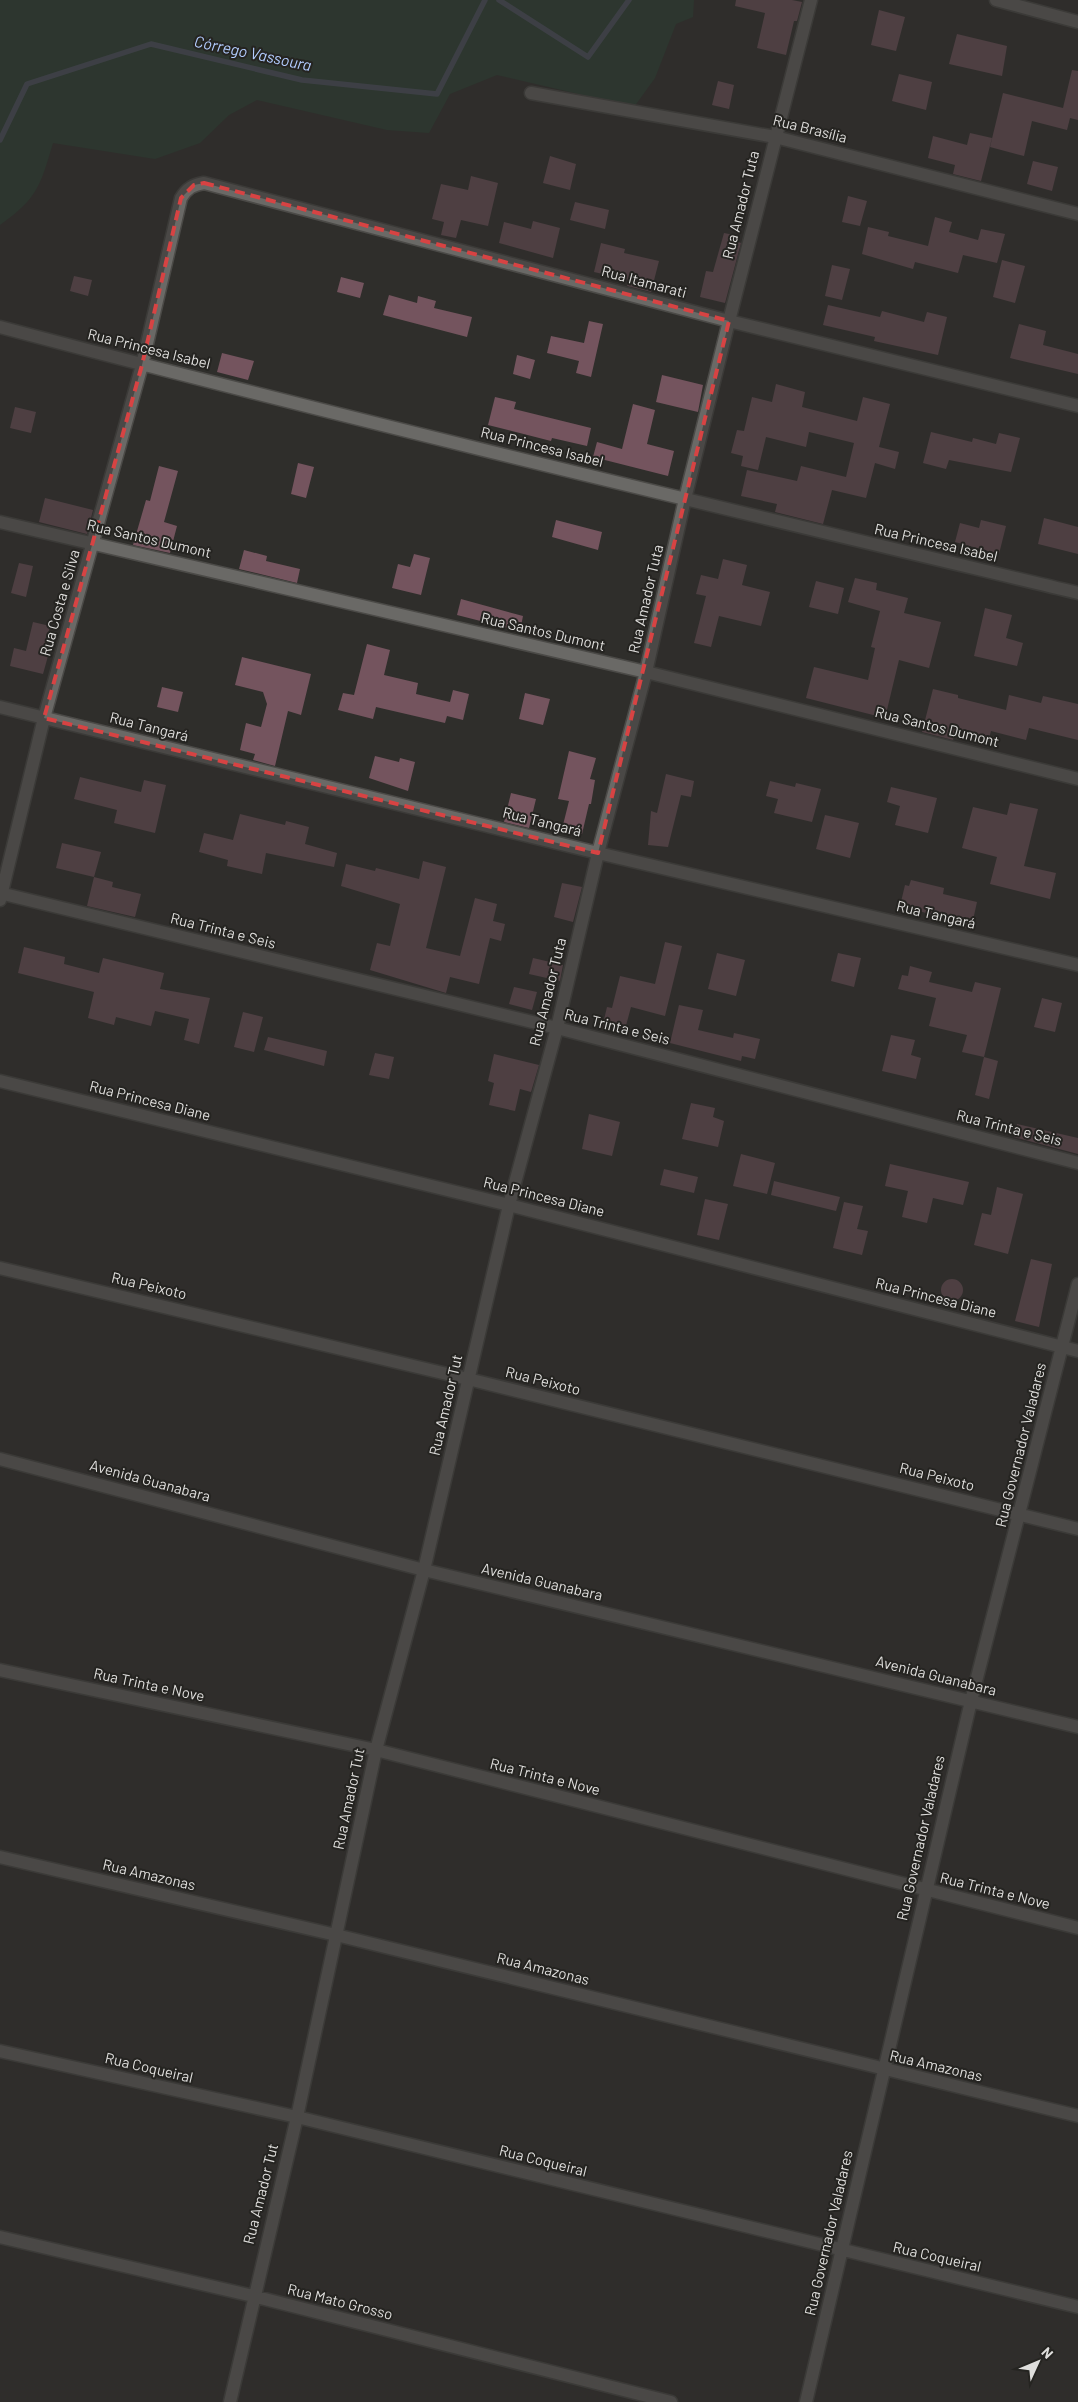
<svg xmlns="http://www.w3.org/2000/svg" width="1078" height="2402" font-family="Barlow,sans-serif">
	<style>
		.green { fill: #2a4133 }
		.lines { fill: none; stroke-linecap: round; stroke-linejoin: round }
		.stream { stroke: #4e5664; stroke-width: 5.5 }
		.building { fill: #74545e }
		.minor-casing { stroke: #4b4a47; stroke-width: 15 }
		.minor { stroke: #6a6966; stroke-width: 12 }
		.marked { fill: none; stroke: #d74343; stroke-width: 4; stroke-dasharray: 10 6; stroke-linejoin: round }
		.labels { text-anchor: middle; stroke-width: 4; stroke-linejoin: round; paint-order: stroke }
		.street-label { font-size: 15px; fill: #dfdedc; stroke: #252421 }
		.water-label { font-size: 16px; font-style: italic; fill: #b2ccfe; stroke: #252421 }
	</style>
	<rect width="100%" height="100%" fill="#2f2e2b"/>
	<path class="green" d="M0,0H694L693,17L676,24L655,78L634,107L497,75L450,94L429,133L387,130L257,100L229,115L200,143L155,159L53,143C40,186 38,198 0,225Z"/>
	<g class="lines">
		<path class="stream" d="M499,0L588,57L629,0
			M0,140L27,84L151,44L302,80L437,94L485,0"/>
	</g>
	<path class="building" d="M736,0H792L802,2L797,21H794L786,55L757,48L765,13L735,6Z
		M879,10L905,17L896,51L871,45Z
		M957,34L1007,46L1002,76L949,64Z
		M1072,70L1078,71V120L1070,118L1067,130L1032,121L1024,156L990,147L1003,93L1063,108Z
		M899,74L932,82L926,110L892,101Z
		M718,81L734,85L729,109L712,105Z
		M970,133L992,138L981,181L953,174L955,165L928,158L933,136L967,145Z
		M550,156L576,164L570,190L543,183Z
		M1033,161L1058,167L1052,191L1027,184Z
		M471,176L498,183L488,226L461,220L456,238L441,235L444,222L432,219L441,184L468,190Z
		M848,196L867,201L860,226L842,222Z
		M575,202L609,210L605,229L570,220Z
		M935,217L952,222L949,232L978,240L981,229L1005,234L997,263L963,255L958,273L915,262L913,269L862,254L868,227L889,232L888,236L928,246Z
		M533,221L560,228L553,258L499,243L504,222L531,229Z
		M724,233L739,236L738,242L741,243L725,303L700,297L706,271L713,272Z
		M601,243L625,249L624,253L659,261L651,292L627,286L629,280L594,272Z
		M1002,260L1025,266L1015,303L993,297Z
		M832,265L850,269L842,300L825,296Z
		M74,276L92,280L88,296L70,291Z
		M341,277L364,283L360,298L337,292Z
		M389,295L417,303L418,296L436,301L434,308L472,317L467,337L383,315Z
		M828,305L880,317L882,311L924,322L927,312L947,317L938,355L874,341L875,337L823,325Z
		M589,321L603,324L591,377L576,373L579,361L547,353L551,336L584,343Z
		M1019,324L1046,331L1043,345L1078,354V374L1010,358Z
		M222,353L254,361L248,380L217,372Z
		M517,355L535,360L530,379L513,374Z
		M662,375L703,385L698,412L656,402Z
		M776,384L805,392L802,407L857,421L863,397L890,404L879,447L899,452L895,469L875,463L866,498L832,490L823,524L775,512L777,504L741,496L747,470L797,481L801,466L846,477L854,443L809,432L806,447L766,437L758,470L741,466L743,456L731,453L737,430L744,431L752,397L772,402Z
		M495,397L516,402L514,409L591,428L587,446L552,438L551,441L488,425Z
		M633,404L655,410L647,444L674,451L668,476L593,457L597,442L622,449Z
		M15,407L36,412L31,433L10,428Z
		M931,432L972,442L973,438L996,444L999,433L1020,438L1011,472L949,460L946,469L923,463Z
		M298,463L314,467L306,498L291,494Z
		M159,466L178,471L164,522L177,526L170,553L133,545L146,500L150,501Z
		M45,498L93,510L87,534L39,522Z
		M1044,518L1078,527V554L1038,544Z
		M556,520L602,532L598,550L552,537Z
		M981,520L1006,526L999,554L955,542L960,523L979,528Z
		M244,550L267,556L266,561L300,569L297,583L239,569Z
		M414,554L430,558L421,595L392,588L398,564L410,567Z
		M723,559L747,565L742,585L770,592L761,626L719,616L711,647L694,643L706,596L696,594L701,575L718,579Z
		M19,563L33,566L26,597L11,593Z
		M855,578L877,583L876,590L908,598L904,613L941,622L929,668L899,660L885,718L806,698L814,667L868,680L875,648L871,647L880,611L848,602Z
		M816,581L844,588L838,614L809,607Z
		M461,599L523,616L520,631L457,615Z
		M985,608L1012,615L1006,638L1023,643L1017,666L974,656Z
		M33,622L50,626L43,655L48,656L43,674L10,666L14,648L26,651Z
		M367,644L390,650L384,675L418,683L416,694L450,702L453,690L469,694L463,720L447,716L445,723L376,707L373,719L338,710L343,693L354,695Z
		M242,657L311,674L301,715L288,711L275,766L253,760L255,754L240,750L246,723L261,727L267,704L263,692L235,685Z
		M162,687L183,692L178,712L157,707Z
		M933,689L958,695V698L1006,710L1009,695L1041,703L1043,696L1078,704V740L1029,728L1026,740L991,731L989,739L955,731L953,740L922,732Z
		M525,693L550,699L543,725L519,719Z
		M569,751L596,758L590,779L595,780L591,804H589L582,834L562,829L569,801L558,799Z
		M375,756L399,762L400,758L415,762L408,791L369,778Z
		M666,774L694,781L691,797L681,795L668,847L648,845L651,811L657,813Z
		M80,777L141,792L144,780L166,785L155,833L114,823L117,810L74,799Z
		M770,781L795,787L796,783L821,789L812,822L774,813L778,799L766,796Z
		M891,787L937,798L928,833L895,825L900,806L887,802Z
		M511,793L536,799L529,828L504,822Z
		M1010,803L1038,809L1024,866L1056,873L1050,899L990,884L997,857L962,848L973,807L1007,815Z
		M240,814L285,825L286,821L309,827L305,844L337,853L334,867L266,853L262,874L227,866L228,860L199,852L204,833L233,840Z
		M825,815L859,823L850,858L816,849Z
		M62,843L101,852L94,877L56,868Z
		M423,861L446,867L426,948L460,956L475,898L497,904L493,921L505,924L501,941L490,938L479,984L450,977L446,993L370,970L377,943L390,946L400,904L341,886L346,864L375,871L376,868L419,879Z
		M94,877L113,882L112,887L141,894L135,917L87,906Z
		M911,880L944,888L943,894L977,902L971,929L944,922L945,918L900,906L905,885L909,886Z
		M562,883L582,887L573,922L554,917Z
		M665,942L682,946L665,1016L631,1007L624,1033L602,1028L607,1007L612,1008L620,976L655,984Z
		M24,947L65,957L64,964L99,973L103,958L164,973L160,989L210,998L199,1044L184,1040L189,1019L155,1011L151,1026L116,1017L114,1025L88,1018L94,992L18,973Z
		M717,953L745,960L736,996L708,989Z
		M838,953L861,958L854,987L831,981Z
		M533,958L563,965L560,981L529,974Z
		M910,966L932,972L929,982L972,992L975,982L1001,988L984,1057L962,1052L967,1035L929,1026L936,998L898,989L902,975L908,976Z
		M514,987L537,992L532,1010L509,1004Z
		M1042,998L1062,1003L1055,1032L1034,1027Z
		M679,1005L703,1010L698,1030L733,1038L734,1033L760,1039L755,1059L742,1056L741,1061L670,1043Z
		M243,1012L263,1017L254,1052L234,1047Z
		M891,1035L915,1040L911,1055L921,1058L916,1079L882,1071Z
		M268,1037L327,1051L324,1066L264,1050Z
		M375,1053L394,1057L389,1079L369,1075Z
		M494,1054L539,1065L531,1092L520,1089L515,1111L489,1105L494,1083L488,1081Z
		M984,1057L998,1061L989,1099L975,1095Z
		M691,1103L715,1108L713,1117L724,1121L718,1147L682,1139Z
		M589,1114L620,1122L612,1156L582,1149Z
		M1017,1124L1078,1138V1154L1014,1137Z
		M741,1154L775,1163L767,1194L733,1186Z
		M890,1164L969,1182L963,1205L933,1198L927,1223L902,1217L908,1191L885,1186Z
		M664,1169L698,1177L694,1193L660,1185Z
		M774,1181L840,1197L836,1211L771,1195Z
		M997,1187L1023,1194L1008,1254L974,1245L982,1213L991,1215Z
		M705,1199L728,1204L719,1240L697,1235Z
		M844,1202L863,1206L857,1229L868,1231L862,1255L833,1248Z
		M1031,1259L1052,1264L1039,1327L1015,1321Z
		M941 1290a11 11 0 1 1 22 0a11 11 0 1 1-22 0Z"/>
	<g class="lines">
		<g class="minor-casing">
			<path id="minor" d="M996,0L1078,22
				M531,93L775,137L1078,214
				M0,327C358,422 718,507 1078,593
				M0,522L646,672L1078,779
				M0,707L598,853L1078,965
				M0,893L557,1028L1078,1163
				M0,900L44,718L142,365L181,198C187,188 193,185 204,183L729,321L1078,406
				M0,1081L509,1205L1078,1351
				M0,1268L468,1379L1078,1529
				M0,1459L424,1570L1078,1727
				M0,1670L376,1750L1078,1928
				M0,1857L336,1935L1078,2116
				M0,2051L297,2117L1078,2307
				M0,2237L253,2296L671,2402
				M230,2402L297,2117L376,1750L424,1570L509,1205L557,1028L598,853L646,672L685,499L729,321L811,0
				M806,2402L971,1701L1078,1284"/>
		</g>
		<use href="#minor" class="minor"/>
	</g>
	<path d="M0 0H1078V2402H0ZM204,183L729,321L598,853L44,718L142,365L181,198L194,185Z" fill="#2f2e2b" fill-opacity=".55" fill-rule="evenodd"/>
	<path class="marked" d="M204,183L729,321L598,853L44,718L142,365L181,198L194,185Z"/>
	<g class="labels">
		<g class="street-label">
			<text transform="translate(810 129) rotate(14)" y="5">Rua Brasília</text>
			<text transform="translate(741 205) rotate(-76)" y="5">Rua Amador Tuta</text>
			<text transform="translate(644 282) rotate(15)" y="5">Rua Itamarati</text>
			<text transform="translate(149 349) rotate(14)" y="5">Rua Princesa Isabel</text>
			<text transform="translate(542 447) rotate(14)" y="5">Rua Princesa Isabel</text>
			<text transform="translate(149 539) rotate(13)" y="5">Rua Santos Dumont</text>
			<text transform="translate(936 543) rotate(13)" y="5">Rua Princesa Isabel</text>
			<text transform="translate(646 599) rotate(-77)" y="5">Rua Amador Tuta</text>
			<text transform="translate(60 603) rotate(-74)" y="5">Rua Costa e Silva</text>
			<text transform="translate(543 632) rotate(13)" y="5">Rua Santos Dumont</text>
			<text transform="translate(149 727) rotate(14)" y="5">Rua Tangará</text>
			<text transform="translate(937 727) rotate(14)" y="5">Rua Santos Dumont</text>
			<text transform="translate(542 822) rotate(14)" y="5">Rua Tangará</text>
			<text transform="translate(936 915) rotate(13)" y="5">Rua Tangará</text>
			<text transform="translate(223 931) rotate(14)" y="5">Rua Trinta e Seis</text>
			<text transform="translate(548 992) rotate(-76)" y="5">Rua Amador Tuta</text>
			<text transform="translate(617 1027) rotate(14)" y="5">Rua Trinta e Seis</text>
			<text transform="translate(150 1101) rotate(14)" y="5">Rua Princesa Diane</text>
			<text transform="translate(1009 1128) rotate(14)" y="5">Rua Trinta e Seis</text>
			<text transform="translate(544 1197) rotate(14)" y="5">Rua Princesa Diane</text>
			<text transform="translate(149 1286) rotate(13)" y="5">Rua Peixoto</text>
			<text transform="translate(936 1298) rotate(14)" y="5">Rua Princesa Diane</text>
			<text transform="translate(543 1381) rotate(14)" y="5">Rua Peixoto</text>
			<text transform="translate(446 1405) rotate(-77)" y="5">Rua Amador Tut</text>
			<text transform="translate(1021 1445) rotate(-76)" y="5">Rua Governador Valadares</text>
			<text transform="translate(937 1477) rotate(14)" y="5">Rua Peixoto</text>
			<text transform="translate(150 1481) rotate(15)" y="5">Avenida Guanabara</text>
			<text transform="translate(542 1582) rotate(13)" y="5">Avenida Guanabara</text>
			<text transform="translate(936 1676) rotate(14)" y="5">Avenida Guanabara</text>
			<text transform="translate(149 1685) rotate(12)" y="5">Rua Trinta e Nove</text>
			<text transform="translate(545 1777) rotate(14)" y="5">Rua Trinta e Nove</text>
			<text transform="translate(349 1799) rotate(-78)" y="5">Rua Amador Tut</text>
			<text transform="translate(921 1838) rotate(-77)" y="5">Rua Governador Valadares</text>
			<text transform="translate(149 1875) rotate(13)" y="5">Rua Amazonas</text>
			<text transform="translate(995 1891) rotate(14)" y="5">Rua Trinta e Nove</text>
			<text transform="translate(543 1969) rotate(14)" y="5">Rua Amazonas</text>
			<text transform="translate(936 2066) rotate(13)" y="5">Rua Amazonas</text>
			<text transform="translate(149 2068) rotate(13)" y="5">Rua Coqueiral</text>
			<text transform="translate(543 2161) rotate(14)" y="5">Rua Coqueiral</text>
			<text transform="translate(261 2194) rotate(-76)" y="5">Rua Amador Tut</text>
			<text transform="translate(829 2233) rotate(-77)" y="5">Rua Governador Valadares</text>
			<text transform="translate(937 2257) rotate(13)" y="5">Rua Coqueiral</text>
			<text transform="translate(340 2302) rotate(14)" y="5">Rua Mato Grosso</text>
		</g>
		<g class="water-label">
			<text transform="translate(253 53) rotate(12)" y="6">Córrego Vassoura</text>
		</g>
	</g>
	<g transform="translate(1038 2362) rotate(46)" stroke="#252421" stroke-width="4" paint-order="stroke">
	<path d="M0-4L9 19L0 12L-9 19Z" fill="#dfdedc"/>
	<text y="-8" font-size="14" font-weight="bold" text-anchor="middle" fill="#dfdedc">N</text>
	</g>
</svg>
